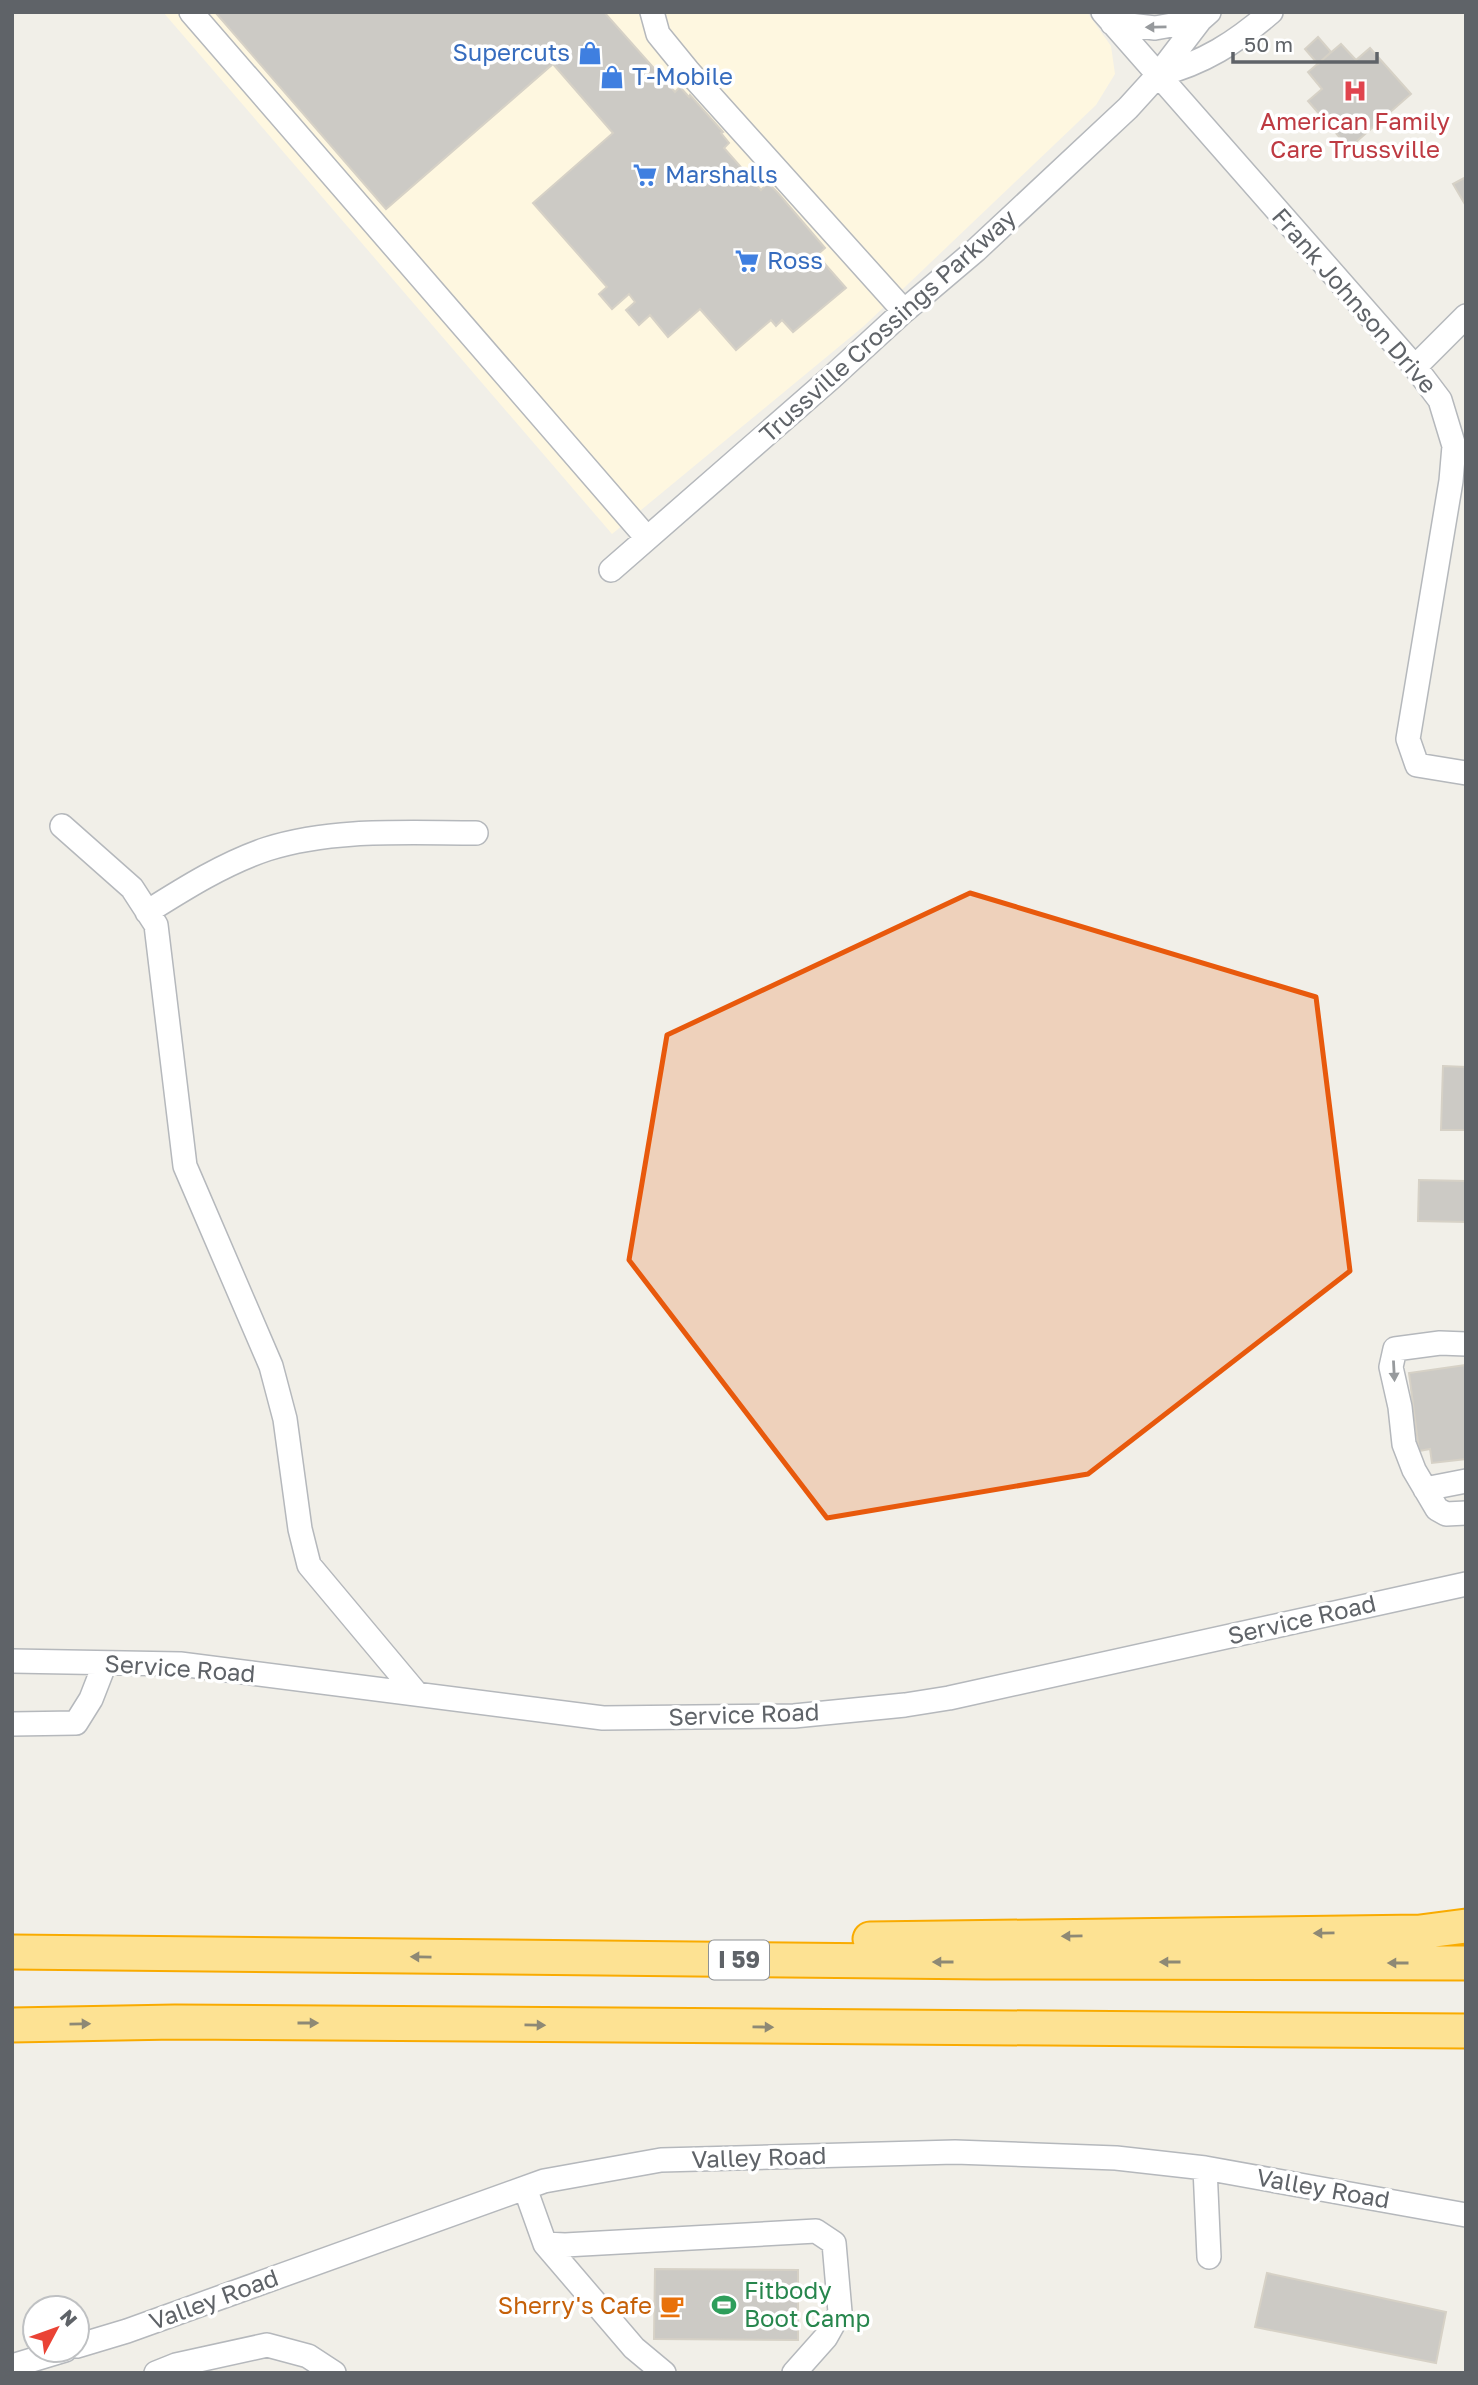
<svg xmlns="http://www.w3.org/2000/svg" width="1478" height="2385" font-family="'Golos Text',sans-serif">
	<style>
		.commercial { fill: #fef7e0 }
		.building { fill: #cccac5; stroke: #d6d1c6; stroke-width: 2 }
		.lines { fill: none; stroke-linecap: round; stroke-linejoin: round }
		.minor-casing { stroke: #b5b8bc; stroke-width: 26 }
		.highway-casing { stroke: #f9ab00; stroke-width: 37 }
		.minor { stroke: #fff; stroke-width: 23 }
		.highway { stroke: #fde293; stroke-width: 33 }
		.oneway { fill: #979a9d }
		.oneway2 { fill: #8e8975 }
		.marked { fill: #e8590c; fill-opacity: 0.2; stroke: #e8590c; stroke-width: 5; stroke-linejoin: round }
		.labels { text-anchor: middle; stroke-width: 7; stroke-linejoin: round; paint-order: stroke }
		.shield { fill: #fff; stroke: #8f9295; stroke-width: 2 }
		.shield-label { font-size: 23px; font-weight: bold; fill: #5f6368 }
		.shop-label { font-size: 24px; fill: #366cbe; stroke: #fff; text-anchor: start }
		.health-label { font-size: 24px; fill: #be3a42; stroke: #fff }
		.street-label { font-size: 24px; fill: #5f6368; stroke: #fff }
		.leisure-label { font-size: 24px; fill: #27864d; stroke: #fff; text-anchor: start }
		.food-label { font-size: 24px; fill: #c56008; stroke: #fff; text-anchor: end }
	</style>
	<rect width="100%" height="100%" fill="#f1efe8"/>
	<path class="commercial" d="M163,12H1087L1111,46L1115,74L1096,105L864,326L612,534Z"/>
	<path class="building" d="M215,12H604L675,92L680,87L689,97L690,95L723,132L721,133L729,143L724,148L761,190L768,183L778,193L825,248L817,255L846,288L793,332L782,320L776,326L771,320L736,350L700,309L668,337L650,315L639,325L626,310L635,302L629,294L612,309L599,294L607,287L533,203L613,133L553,64L386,209Z
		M1318,37L1331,52L1318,64L1305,49Z
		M1341,44L1356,60L1370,48L1411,94L1349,148L1308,101L1322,89L1308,72Z
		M1466,177V206L1453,184Z
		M1443,1066L1466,1067V1130H1441Z
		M1419,1180L1466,1181V1222L1418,1221Z
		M1466,1365V1459L1432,1463L1430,1449L1419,1451L1409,1373Z
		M655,2269L798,2270V2340L654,2339Z
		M1267,2273L1446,2312L1436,2363L1255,2327Z"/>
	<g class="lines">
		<g class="minor-casing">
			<path id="minor" d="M191,12L647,538
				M652,12L658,34L689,72L904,311
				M1103,12L1415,367L1440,400L1454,446L1451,481L1408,739L1417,765L1466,773
				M1112,23L1155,28L1200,20
				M1158,75C1204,63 1235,43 1271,12
				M1415,367L1466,316
				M611,570L832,377L904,311L976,250L1128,108L1158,75L1200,20L1209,12
				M62,826L132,888L156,925L185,1166L271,1366L285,1419L300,1529L309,1565L417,1694
				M147,912C185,888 225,863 267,849C334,828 407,833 476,833
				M1466,1344L1440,1343L1395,1349L1391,1367L1400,1407L1404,1444L1414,1470L1437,1509L1446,1514L1466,1513
				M1425,1489L1466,1481
				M12,1661L180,1664L603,1718L794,1716L905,1705L949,1698L1466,1584
				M12,1724L76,1723L91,1699L105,1663
				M1205,2168L1209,2257
				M525,2188L545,2244L634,2348L664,2373
				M545,2244L565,2245L816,2231L834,2243L840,2312L826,2337L794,2373
				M77,2346L127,2331L544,2181L661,2160L955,2152L1116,2158L1205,2168L1466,2215
				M12,2366L65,2350
				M156,2373L176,2365L267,2345L308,2356L334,2373"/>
		</g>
		<g class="highway-casing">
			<path id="highway" d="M870,1939L1420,1932L1466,1926
				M12,1952L987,1962L1466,1963
				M12,2025L175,2022L1466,2031"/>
		</g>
		<use href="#minor" class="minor"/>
		<use href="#highway" class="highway"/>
	</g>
	<defs><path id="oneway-solid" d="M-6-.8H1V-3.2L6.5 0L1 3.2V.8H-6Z" transform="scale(1.75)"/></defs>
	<g class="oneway">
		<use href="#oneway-solid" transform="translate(1156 27) rotate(179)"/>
		<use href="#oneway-solid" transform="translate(1394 1371) rotate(87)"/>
	</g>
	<g class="oneway2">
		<use href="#oneway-solid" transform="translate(1324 1933) rotate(179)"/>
		<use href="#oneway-solid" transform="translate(1072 1936) rotate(179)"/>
		<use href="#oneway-solid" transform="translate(421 1957) rotate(-179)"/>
		<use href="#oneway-solid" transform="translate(943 1962) rotate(-180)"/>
		<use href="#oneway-solid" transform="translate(1170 1962) rotate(180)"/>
		<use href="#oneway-solid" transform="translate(1398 1963) rotate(-180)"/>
		<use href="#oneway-solid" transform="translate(308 2023)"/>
		<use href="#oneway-solid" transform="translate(80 2024) rotate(-1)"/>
		<use href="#oneway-solid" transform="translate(535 2025) rotate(1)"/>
		<use href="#oneway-solid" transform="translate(763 2027) rotate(1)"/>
	</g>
	<path class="marked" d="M970,893L1316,997L1350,1271L1088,1474L827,1518L629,1260L667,1035Z"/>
	<defs>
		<g id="shop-bare" transform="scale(1.89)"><path d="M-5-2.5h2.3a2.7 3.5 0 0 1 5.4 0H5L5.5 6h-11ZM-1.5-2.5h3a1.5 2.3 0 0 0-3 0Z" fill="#3f7fe0" stroke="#fff" stroke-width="2.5" paint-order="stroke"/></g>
		<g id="hospital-bare" transform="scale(1.89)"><path d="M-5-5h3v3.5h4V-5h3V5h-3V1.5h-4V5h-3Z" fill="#e0444e" stroke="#fff" stroke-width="2.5" paint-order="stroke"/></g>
		<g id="supermarket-bare" transform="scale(1.89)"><path d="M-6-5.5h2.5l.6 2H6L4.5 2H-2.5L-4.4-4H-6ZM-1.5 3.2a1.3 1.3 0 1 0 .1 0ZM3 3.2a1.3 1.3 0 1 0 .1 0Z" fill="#3f7fe0" stroke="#fff" stroke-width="2.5" paint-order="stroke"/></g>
		<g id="stadium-bare" transform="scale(1.89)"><path d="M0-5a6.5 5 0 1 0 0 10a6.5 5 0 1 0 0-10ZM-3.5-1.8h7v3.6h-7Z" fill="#2e9e5b" stroke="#fff" stroke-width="2.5" paint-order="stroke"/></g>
		<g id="cafe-bare" transform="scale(1.89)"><path d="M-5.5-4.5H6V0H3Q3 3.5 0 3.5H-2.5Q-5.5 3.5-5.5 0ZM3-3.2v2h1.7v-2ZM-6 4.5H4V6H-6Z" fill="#e8710a" stroke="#fff" stroke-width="2.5" paint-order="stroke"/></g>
	</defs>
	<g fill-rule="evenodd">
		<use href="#shop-bare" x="590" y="53"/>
		<use href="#shop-bare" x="612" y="77"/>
		<use href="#hospital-bare" x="1355" y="91"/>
		<use href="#supermarket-bare" x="645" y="175"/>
		<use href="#supermarket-bare" x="747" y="261"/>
		<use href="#stadium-bare" x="724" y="2305"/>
		<use href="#cafe-bare" x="672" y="2306"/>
	</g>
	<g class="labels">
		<rect class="shield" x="709" y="1940.5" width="60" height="39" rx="5"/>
		<g class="shield-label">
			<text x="739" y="1968">I 59</text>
		</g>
		<g class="shop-label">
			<text x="570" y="61" text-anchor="end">Supercuts</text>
			<text x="632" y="85">T-Mobile</text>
			<text x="665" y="183">Marshalls</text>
			<text x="767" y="269">Ross</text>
		</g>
		<g class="health-label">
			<text x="1355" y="130">American Family<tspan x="1355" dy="28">Care Trussville</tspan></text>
		</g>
		<g class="street-label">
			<text transform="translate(1354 301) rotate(49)" y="8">Frank Johnson Drive</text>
			<text transform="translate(888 326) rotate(-42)" y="8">Trussville Crossings Parkway</text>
			<text transform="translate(1302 1620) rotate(-13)" y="8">Service Road</text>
			<text transform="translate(180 1669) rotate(4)" y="8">Service Road</text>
			<text transform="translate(744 1715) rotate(-2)" y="8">Service Road</text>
			<text transform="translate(759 2158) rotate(-2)" y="8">Valley Road</text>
			<text transform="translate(1323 2189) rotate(10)" y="8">Valley Road</text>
			<text transform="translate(214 2300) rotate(-20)" y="8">Valley Road</text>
		</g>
		<g class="leisure-label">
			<text x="744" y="2299">Fitbody<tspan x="744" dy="28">Boot Camp</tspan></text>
		</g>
		<g class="food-label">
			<text x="652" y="2314">Sherry's Cafe</text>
		</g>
	</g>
	<rect width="1478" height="2385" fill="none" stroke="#5f6368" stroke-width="28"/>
	<g transform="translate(56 2329) rotate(49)"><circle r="33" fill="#ffffff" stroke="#bfc1c3" stroke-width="2"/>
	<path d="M0-5L12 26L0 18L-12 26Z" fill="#ea4335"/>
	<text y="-10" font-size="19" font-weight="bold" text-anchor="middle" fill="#5f6368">N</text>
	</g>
	<path d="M1233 52v10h144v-10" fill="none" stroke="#5f6368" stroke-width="3.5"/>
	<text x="1244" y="52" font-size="21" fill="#5f6368" stroke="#ffffff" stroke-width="5" paint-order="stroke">50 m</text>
</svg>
